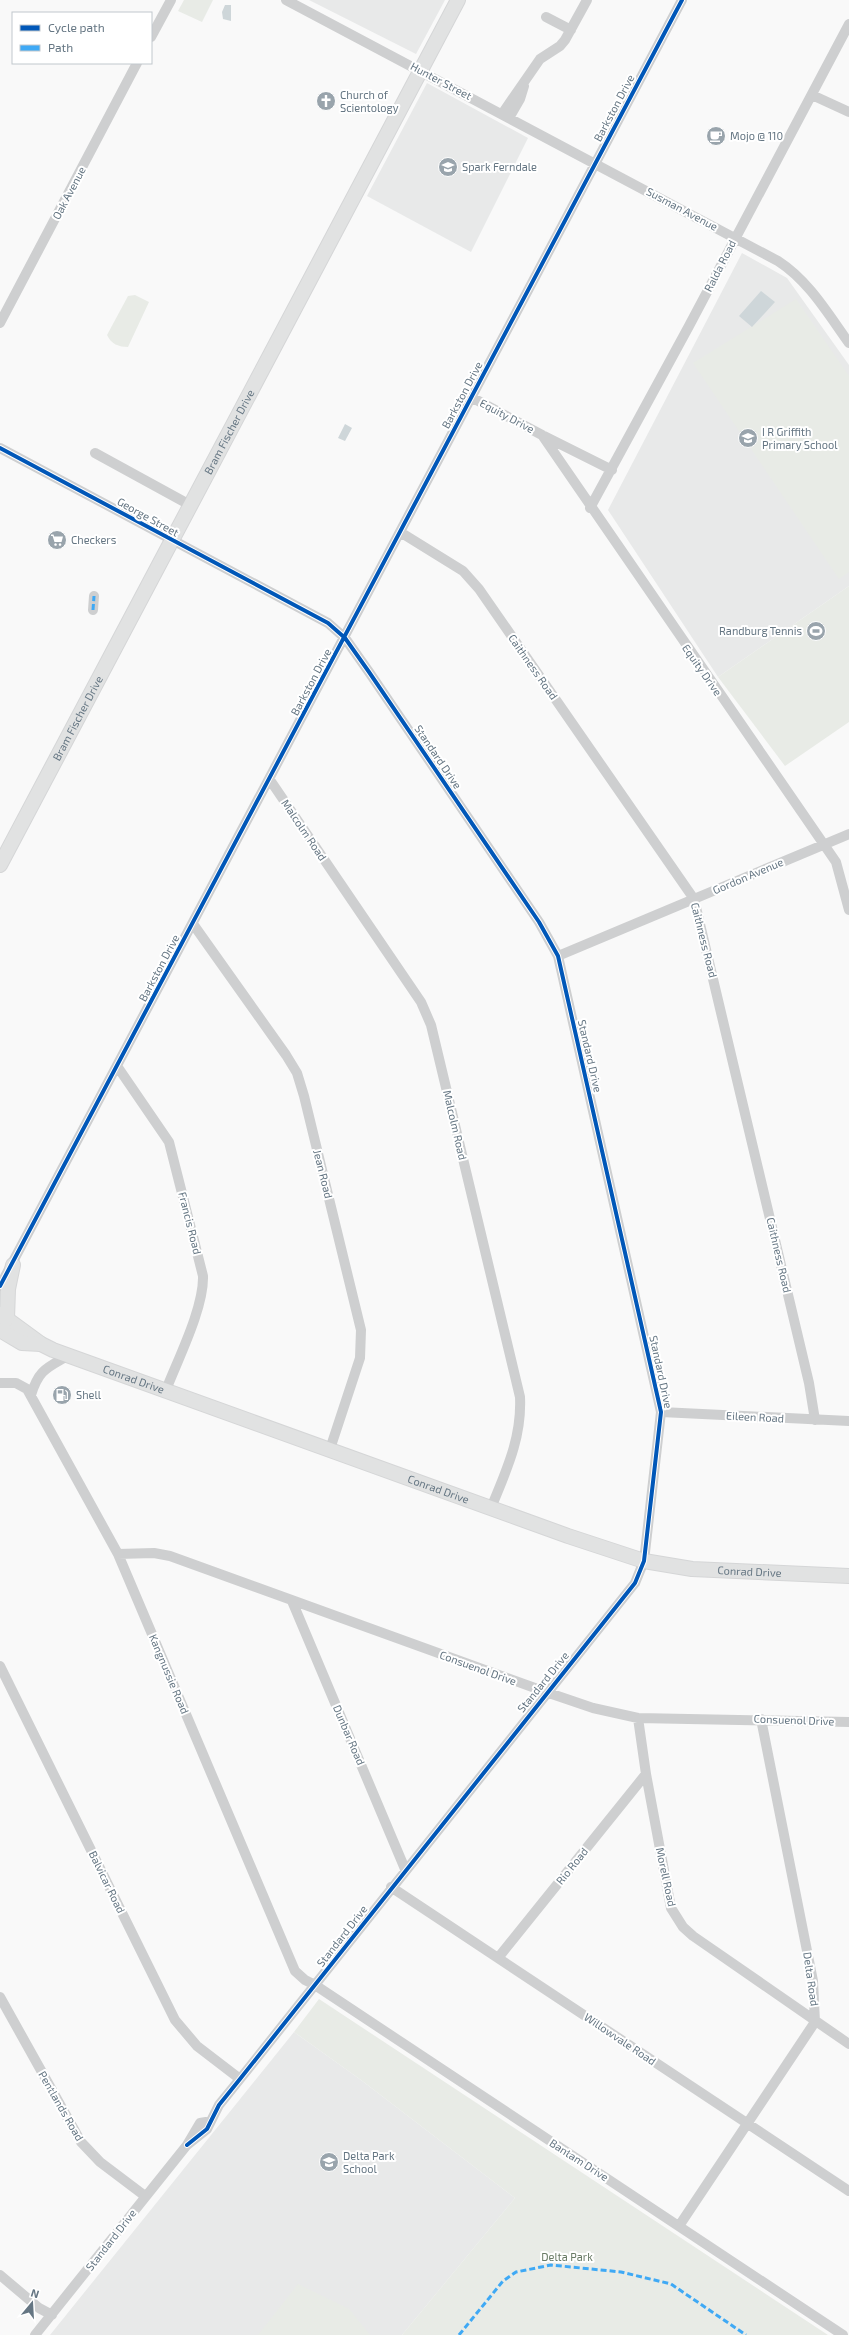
<svg xmlns="http://www.w3.org/2000/svg" width="849" height="2335" font-family="'Exo 2',sans-serif">
	<style>
		.built { fill: #e8e9e9 }
		.green { fill: #e8ebe6 }
		.water { fill: #ced6d9 }
		.lines { fill: none; stroke-linecap: round; stroke-linejoin: round }
		.secondary-casing { stroke: #d5d6d7; stroke-width: 16 }
		.street { stroke: #cecfd0; stroke-width: 10 }
		.secondary { stroke: #e1e2e2; stroke-width: 14 }
		.quiet { stroke: #3fa9f5; stroke-width: 3; stroke-dasharray: 6 3; stroke-linecap: butt }
		.cycleway-casing { stroke: #fff; stroke-width: 6 }
		.cycleway { stroke: #0057b8; stroke-width: 4 }
		.labels { text-anchor: middle; stroke-width: 4; stroke-linejoin: round; paint-order: stroke }
		.street-label { font-size: 11px; fill: #657683; stroke: #fff }
		.poi-label { font-size: 11px; fill: #657683; stroke: #fff; text-anchor: start }
		.park-label { font-size: 11px; fill: #687a64; stroke: #fff }
	</style>
	<rect width="100%" height="100%" fill="#f9f9f9"/>
	<path class="built" d="M309,0H445L416,54Z
		M427,83L528,138L471,252L367,196Z
		M742,253L787,278L849,365V586L718,677L608,510Z
		M294,2032L361,2080L515,2198L402,2335H50Z"/>
	<path class="green" d="M184,0H213L202,22L178,11Z
		M135,295L149,302L128,347C119,347 111,344 107,335L128,296Z
		M796,299L849,376V572L839,579L693,363Z
		M849,586V722L785,766L718,677Z
		M319,1999L828,2335H402L515,2198L361,2080L294,2032Z
		M298,2284L349,2309L370,2335H258Z"/>
	<path class="water" d="M225,5H231V21L223,19L222,12Z
		M761,291L775,302L752,327L739,316Z
		M345,424L352,428L345,441L338,438Z"/>
	<g class="lines">
		<g class="secondary-casing">
			<g id="secondary">
				<path id="s1" d="M0,865L458,0"/>
				<path id="s2" d="M0,1314L41,1344L53,1350L568,1536L644,1561L692,1569L849,1576"/>
				<path d="M7,1319L8,1289L13,1265"/>
				<path d="M0,1330L22,1343L41,1344"/>
			</g>
		</g>
		<path class="street" d="M286,0L778,261C809,281 828,314 849,343
			M546,17L571,30
			M151,37L171,0
			M812,95L849,112
			M502,114L540,59L560,46L565,40L587,0
			M509,118L520,99L524,86
			M0,323L137,63
			M471,397L542,435L836,862L849,910
			M544,436L612,470
			M0,448L328,623L345,638L369,672L539,922L558,956L661,1412L644,1561L635,1583L240,2079L219,2105L207,2129L187,2145
			M95,453L190,505
			M590,508L689,326L849,24
			M400,532L463,571L479,589L694,899L809,1383L815,1420
			M93,610L94,596
			M270,780L421,1002L431,1025L520,1397C522,1438 506,1471 491,1508
			M193,924L286,1055L297,1073L304,1096L361,1330L360,1358L330,1449
			M558,956L849,834
			M117,1066L169,1142L203,1276C204,1308 178,1359 166,1390
			M0,1286L682,0
			M0,1383H16L27,1389L118,1554L295,1971L305,1980L315,1985L843,2335
			M31,1395C39,1369 47,1368 69,1355
			M661,1412L849,1421
			M118,1554L154,1553L170,1556L546,1692L593,1708L638,1718L849,1722
			M292,1601L405,1869
			M0,1666L175,2020L197,2046L240,2079
			M638,1718L646,1774L671,1908L683,1927L693,1936L849,2044
			M391,1887L849,2191
			M498,1958L646,1774
			M0,1997L81,2142L100,2162L145,2196
			M679,2226L815,2022L813,1981L761,1719
			M0,2275L39,2308L52,2315
			M35,2335L187,2145L200,2123L206,2122L208,2126"/>
		<use href="#secondary" class="secondary"/>
		<path class="quiet" d="M93,610L94,596
			M459,2335L503,2281L516,2272L551,2265L621,2272L671,2284L746,2335"/>
		<g class="cycleway-casing">
			<path id="cycleway" d="M0,448L328,623L345,638L369,672L539,922L558,956L661,1412L644,1561L635,1583L240,2079L219,2105L207,2129L187,2145
				M0,1286L682,0"/>
		</g>
		<use href="#cycleway" class="cycleway"/>
	</g>
	<defs>
		<g id="church-disc" transform="scale(1)"><circle r="9.5" fill="#99a4ac" stroke="#fff"/><path d="M-1.2-6h2.4v3.5h3.3v2.4h-3.3V6h-2.4V-.1h-3.3v-2.4h3.3Z" fill="#fff"/></g>
		<g id="cafe-disc" transform="scale(1)"><circle r="9.5" fill="#99a4ac" stroke="#fff"/><path d="M-5.5-4.5H6V0H3Q3 3.5 0 3.5H-2.5Q-5.5 3.5-5.5 0ZM3-3.2v2h1.7v-2ZM-6 4.5H4V6H-6Z" fill="#fff"/></g>
		<g id="school-disc" transform="scale(1)"><circle r="9.5" fill="#99a4ac" stroke="#fff"/><path d="M0-5L7-2L0 1L-7-2ZM-4 1L0 2.5L4 1V4Q0 6-4 4Z" fill="#fff"/></g>
		<g id="supermarket-disc" transform="scale(1)"><circle r="9.5" fill="#99a4ac" stroke="#fff"/><path d="M-6-5.5h2.5l.6 2H6L4.5 2H-2.5L-4.4-4H-6ZM-1.5 3.2a1.3 1.3 0 1 0 .1 0ZM3 3.2a1.3 1.3 0 1 0 .1 0Z" fill="#fff"/></g>
		<g id="stadium-disc" transform="scale(1)"><circle r="9.5" fill="#99a4ac" stroke="#fff"/><path d="M0-5a6.5 5 0 1 0 0 10a6.5 5 0 1 0 0-10ZM-3.5-1.8h7v3.6h-7Z" fill="#fff"/></g>
		<g id="fuel-disc" transform="scale(1)"><circle r="9.5" fill="#99a4ac" stroke="#fff"/><path d="M-5.5-6h7V0h2V4h1.3V-2.5L3-4.5l.8-.8L6-3V5H2.5V1h-1V6h-7ZM-4.2-4.7v3.2H.2V-4.7Z" fill="#fff"/></g>
	</defs>
	<g fill-rule="evenodd">
		<use href="#church-disc" x="326" y="101"/>
		<use href="#cafe-disc" x="716" y="136"/>
		<use href="#school-disc" x="448" y="167"/>
		<use href="#school-disc" x="748" y="438"/>
		<use href="#supermarket-disc" x="57" y="540"/>
		<use href="#stadium-disc" x="816" y="631"/>
		<use href="#fuel-disc" x="62" y="1395"/>
		<use href="#school-disc" x="329" y="2162"/>
	</g>
	<g class="labels">
		<g class="street-label">
			<text transform="translate(441 81) rotate(28)" y="4">Hunter Street</text>
			<text transform="translate(614 108) rotate(-62)" y="4">Barkston Drive</text>
			<text transform="translate(69 193) rotate(-62)" y="4">Oak Avenue</text>
			<text transform="translate(682 209) rotate(28)" y="4">Susman Avenue</text>
			<text transform="translate(720 266) rotate(-63)" y="4">Ralda Road</text>
			<text transform="translate(462 395) rotate(-62)" y="4">Barkston Drive</text>
			<text transform="translate(507 416) rotate(28)" y="4">Equity Drive</text>
			<text dy="4" stroke="none"><textPath href="#s1" startOffset="490">Bram Fischer Drive</textPath></text>
			<text transform="translate(148 517) rotate(29)" y="4">George Street</text>
			<text transform="translate(533 667) rotate(55)" y="4">Caithness Road</text>
			<text transform="translate(702 670) rotate(55)" y="4">Equity Drive</text>
			<text transform="translate(311 682) rotate(-62)" y="4">Barkston Drive</text>
			<text dy="4" stroke="none"><textPath href="#s1" startOffset="166">Bram Fischer Drive</textPath></text>
			<text transform="translate(438 757) rotate(56)" y="4">Standard Drive</text>
			<text transform="translate(304 830) rotate(56)" y="4">Malcolm Road</text>
			<text transform="translate(748 876) rotate(-23)" y="4">Gordon Avenue</text>
			<text transform="translate(704 940) rotate(76)" y="4">Caithness Road</text>
			<text transform="translate(159 968) rotate(-62)" y="4">Barkston Drive</text>
			<text transform="translate(590 1056) rotate(77)" y="4">Standard Drive</text>
			<text transform="translate(455 1125) rotate(77)" y="4">Malcolm Road</text>
			<text transform="translate(323 1174) rotate(76)" y="4">Jean Road</text>
			<text transform="translate(190 1223) rotate(76)" y="4">Francis Road</text>
			<text transform="translate(779 1255) rotate(77)" y="4">Caithness Road</text>
			<text transform="translate(661 1372) rotate(78)" y="4">Standard Drive</text>
			<text dy="4" stroke="none"><textPath href="#s2" startOffset="150">Conrad Drive</textPath></text>
			<text transform="translate(755 1417) rotate(3)" y="4">Eileen Road</text>
			<text dy="4" stroke="none"><textPath href="#s2" startOffset="474">Conrad Drive</textPath></text>
			<text dy="4" stroke="none"><textPath href="#s2" startOffset="798">Conrad Drive</textPath></text>
			<text transform="translate(478 1668) rotate(20)" y="4">Consuenol Drive</text>
			<text transform="translate(169 1674) rotate(67)" y="4">Kangnussie Road</text>
			<text transform="translate(543 1682) rotate(-51)" y="4">Standard Drive</text>
			<text transform="translate(794 1720) rotate(2)" y="4">Consuenol Drive</text>
			<text transform="translate(349 1735) rotate(67)" y="4">Dunbar Road</text>
			<text transform="translate(572 1866) rotate(-51)" y="4">Rio Road</text>
			<text transform="translate(666 1877) rotate(78)" y="4">Morell Road</text>
			<text transform="translate(107 1882) rotate(64)" y="4">Balvicar Road</text>
			<text transform="translate(342 1936) rotate(-52)" y="4">Standard Drive</text>
			<text transform="translate(811 1979) rotate(82)" y="4">Delta Road</text>
			<text transform="translate(620 2039) rotate(34)" y="4">Willowvale Road</text>
			<text transform="translate(61 2106) rotate(60)" y="4">Pentlands Road</text>
			<text transform="translate(579 2160) rotate(33)" y="4">Bantam Drive</text>
			<text transform="translate(111 2240) rotate(-52)" y="4">Standard Drive</text>
		</g>
		<g class="poi-label">
			<text x="340" y="99">Church of<tspan x="340" dy="13">Scientology</tspan></text>
			<text x="730" y="140">Mojo @ 110</text>
			<text x="462" y="171">Spark Ferndale</text>
			<text x="762" y="436">I R Griffith<tspan x="762" dy="13">Primary School</tspan></text>
			<text x="71" y="544">Checkers</text>
			<text x="802" y="635" text-anchor="end">Randburg Tennis</text>
			<text x="76" y="1399">Shell</text>
			<text x="343" y="2160">Delta Park<tspan x="343" dy="13">School</tspan></text>
		</g>
		<g class="park-label">
			<text x="567" y="2261">Delta Park</text>
		</g>
	</g>
	<rect x="12" y="12" width="140" height="52" fill="#ffffff" stroke="#c1c8cd"/>
	<rect x="20" y="25" width="20" height="6" fill="#0057b8" stroke="#c1c8cd"/>
	<text x="48" y="32" font-size="12" fill="#657683">Cycle path</text>
	<rect x="20" y="45" width="20" height="6" fill="#3fa9f5" stroke="#c1c8cd"/>
	<text x="48" y="52" font-size="12" fill="#657683">Path</text>
	<g transform="translate(32 2303) rotate(18)" stroke="#ffffff" stroke-width="3" paint-order="stroke">
	<path d="M0-3L7 15L0 10L-7 15Z" fill="#657683"/>
	<text y="-6" font-size="11" font-weight="bold" text-anchor="middle" fill="#657683">N</text>
	</g>
</svg>
